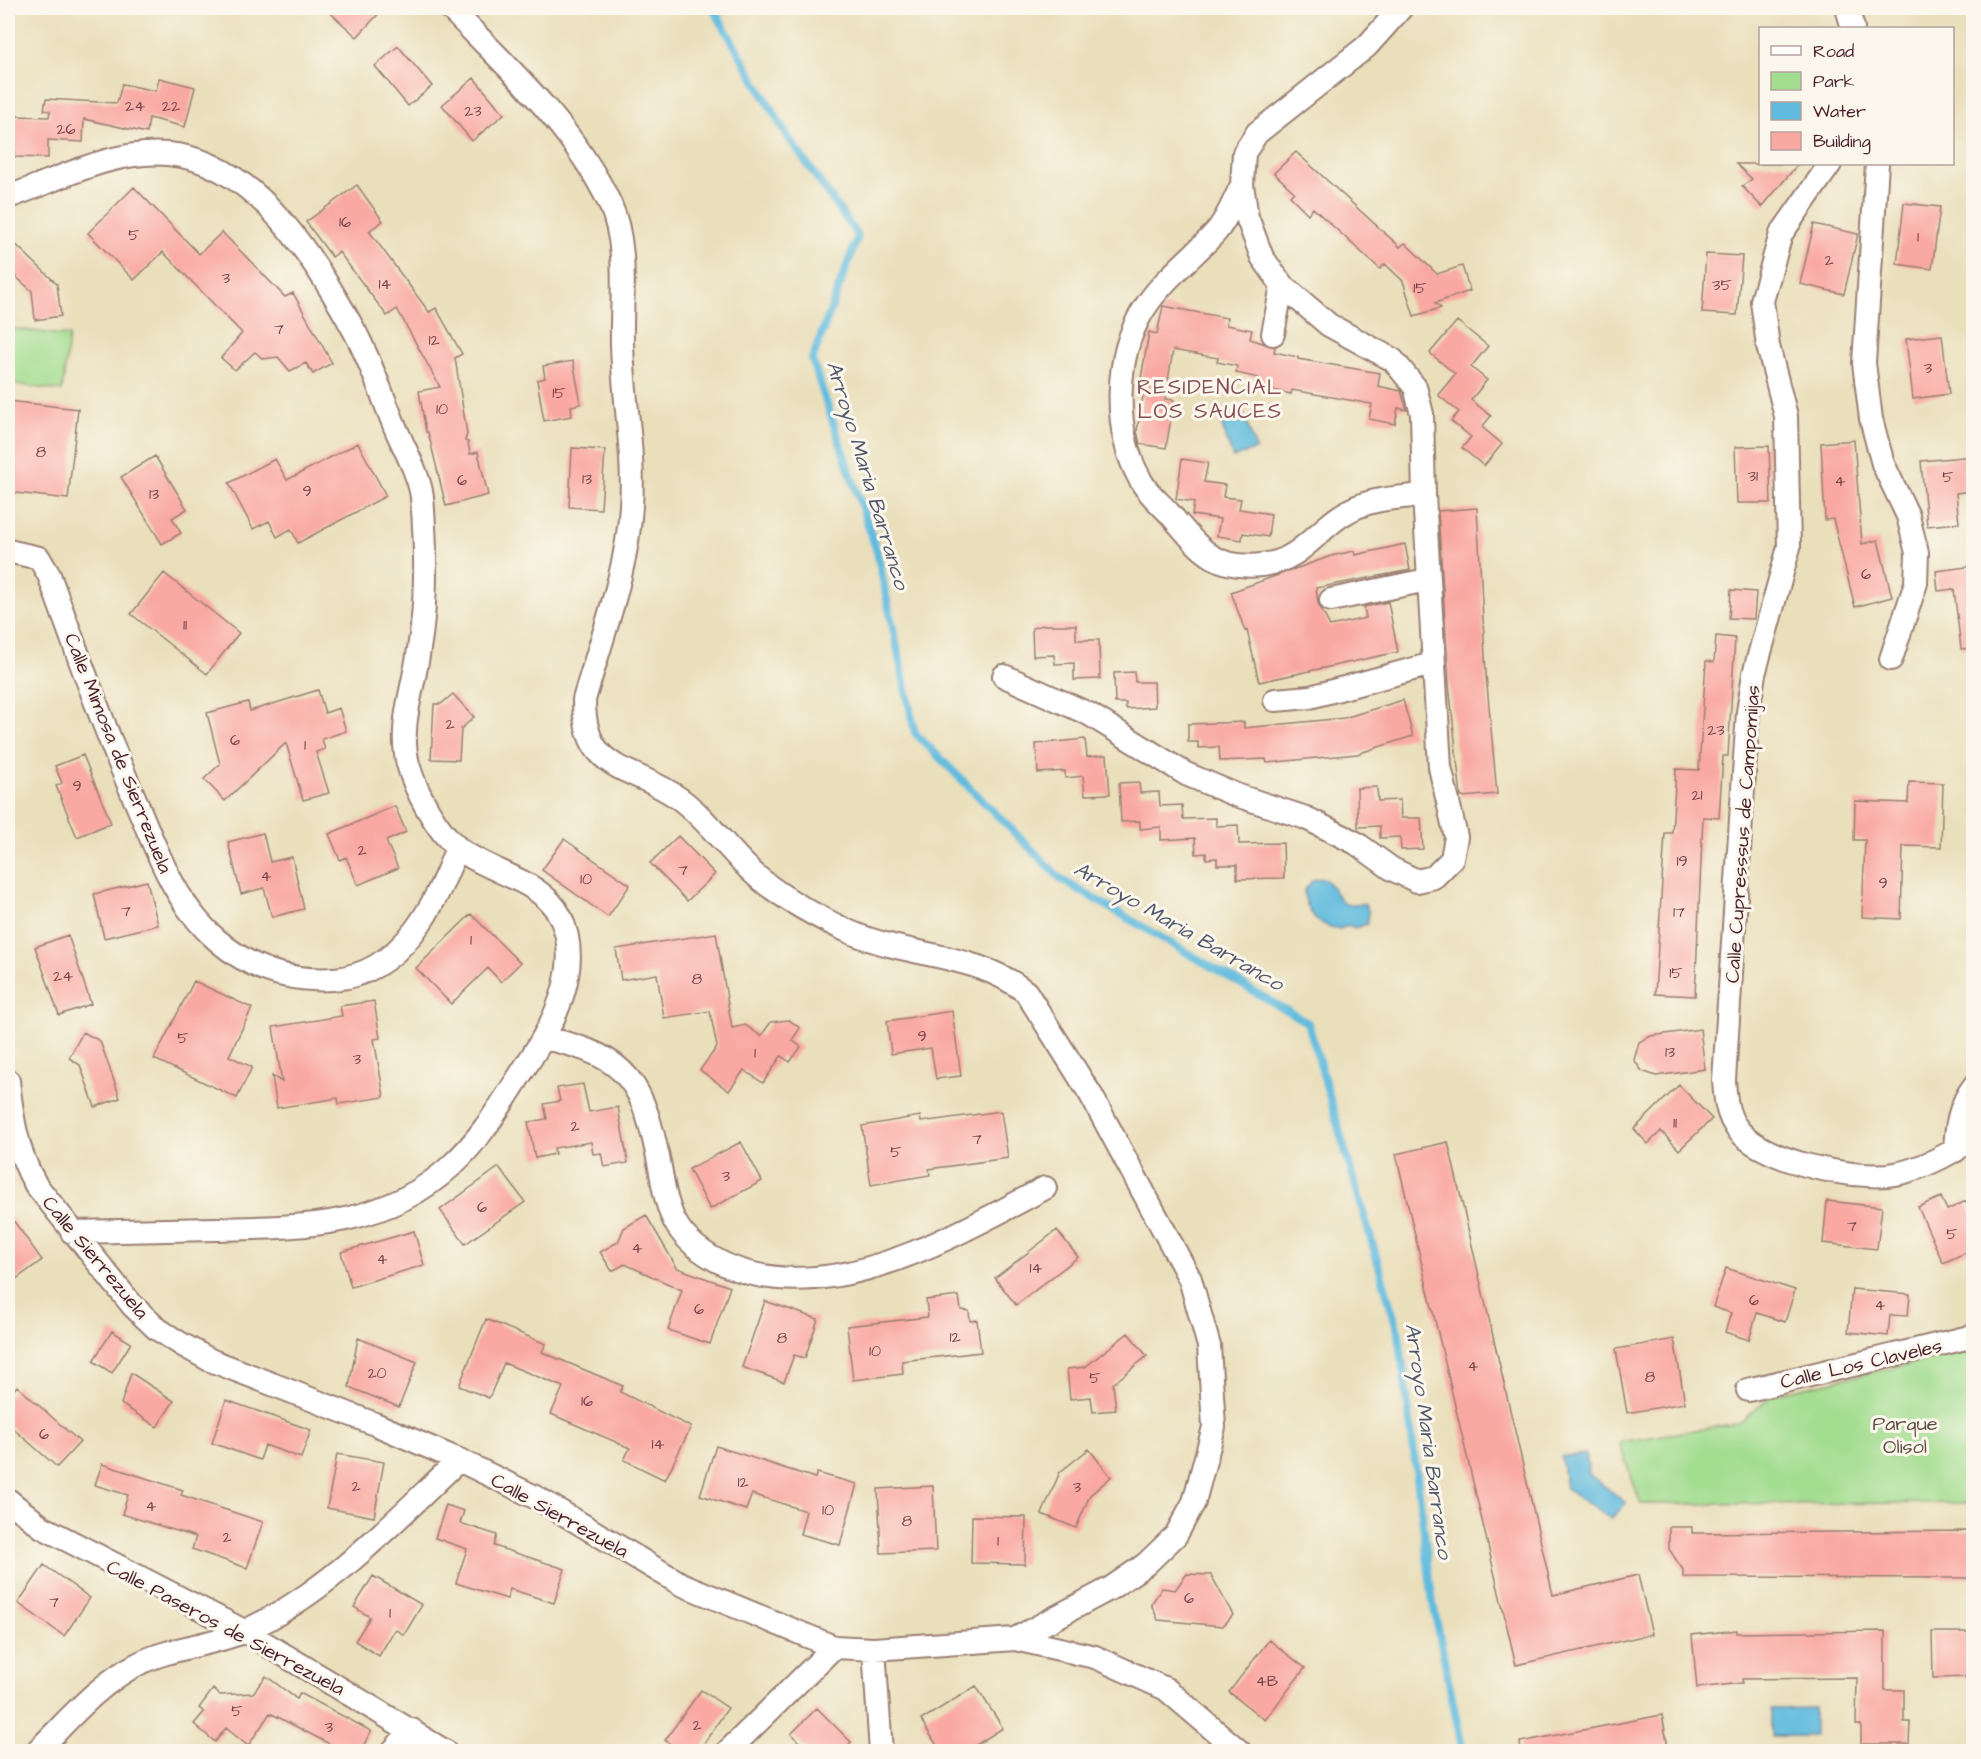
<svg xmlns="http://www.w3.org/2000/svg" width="1981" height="1759" font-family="'Architects Daughter',sans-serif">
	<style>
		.green { fill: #a3dd90; stroke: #767e5e; stroke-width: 1.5 }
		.water { fill: #61bbde; stroke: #566d84; stroke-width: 1.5 }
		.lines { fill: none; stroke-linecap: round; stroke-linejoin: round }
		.stream { stroke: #61bbde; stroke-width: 8 }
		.building { fill: #f9a8a2 }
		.street-casing { stroke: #9a7f73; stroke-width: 26 }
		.street { stroke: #fff; stroke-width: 22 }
		.labels { text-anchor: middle; stroke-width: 6; stroke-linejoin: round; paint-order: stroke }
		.number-label { font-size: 16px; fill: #764149 }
		.street-label { font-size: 20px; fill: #4a1f2b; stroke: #fbf7ec }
		.park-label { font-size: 20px; fill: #604e44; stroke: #fbf7ec }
		.neighbourhood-label { font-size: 21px; letter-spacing: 1.5px; fill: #874f55; stroke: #fbf7ec }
		.water-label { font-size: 21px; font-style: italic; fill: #52566a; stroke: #fbf7ec }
	</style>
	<rect width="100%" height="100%" fill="#fbf7ec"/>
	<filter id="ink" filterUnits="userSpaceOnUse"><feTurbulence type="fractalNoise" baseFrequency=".0167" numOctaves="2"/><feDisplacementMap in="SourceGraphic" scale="12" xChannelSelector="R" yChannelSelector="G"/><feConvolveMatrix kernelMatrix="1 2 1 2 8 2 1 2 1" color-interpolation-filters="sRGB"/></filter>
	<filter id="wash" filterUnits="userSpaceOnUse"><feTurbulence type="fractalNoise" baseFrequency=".008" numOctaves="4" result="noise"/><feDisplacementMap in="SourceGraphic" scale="24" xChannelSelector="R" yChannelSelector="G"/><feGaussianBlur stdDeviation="1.35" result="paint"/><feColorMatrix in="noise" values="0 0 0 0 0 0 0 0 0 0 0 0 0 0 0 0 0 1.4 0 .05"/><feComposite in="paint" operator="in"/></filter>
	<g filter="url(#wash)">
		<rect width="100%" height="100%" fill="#eadfbb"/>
		<path class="green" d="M8,328L69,336L62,391L8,383Z
			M1973,1350V1503L1641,1504L1619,1442L1739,1423L1774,1394Z"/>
		<path class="water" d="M1243,412L1256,449L1233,458L1220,420Z
			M1324,878C1332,884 1340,903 1345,904C1351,905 1358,903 1365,904L1369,913L1367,924L1355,928L1348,925L1340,929C1318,926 1306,913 1304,891L1313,880Z
			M1586,1454L1589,1474L1626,1503L1611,1519L1566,1489L1561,1457Z
			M1814,1708V1736H1771V1709Z"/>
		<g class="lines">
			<path class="stream" d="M713,8L786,134L858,236L812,360L877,552L915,733L1062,880L1308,1023L1399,1335L1433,1603L1463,1752"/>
		</g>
		<g id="blocks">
			<path class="building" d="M325,8H384L357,37Z
				M398,46L432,86L408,106L375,66Z
				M159,78L195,87L185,127L149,118L147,133L84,119L83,142L48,140V158L14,157L16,116L49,117L50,111L44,110L46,99L117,103L122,84L156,91Z
				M474,78L504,114L472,141L442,105Z
				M1296,152L1400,247L1405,243L1437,274L1462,266L1470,291L1435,303L1441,308L1414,316L1403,281L1385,264L1380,269L1313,208L1308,214L1290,196L1294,192L1274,173Z
				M1736,164H1798L1762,207L1742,186L1752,179Z
				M357,185L383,221L369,231L429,312L436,308L462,354L455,358L467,434L465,441L468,442L470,454L478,452L488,495L446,506L428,432H426L419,391L440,387L397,309L387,316L339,252L332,257L306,222Z
				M134,187L199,254L222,232L285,297L293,293L332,363L313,374L306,363L290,371L278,357L263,359L255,352L235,370L221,358L242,333L163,252L134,280L88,233Z
				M1904,203L1940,207L1932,269L1897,264Z
				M1814,224L1858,234L1844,294L1800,284Z
				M8,237L57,284L61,316L35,320L32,291L8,270Z
				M1706,254L1742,256L1737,315L1702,313Z
				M1163,306L1227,318L1226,325L1252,330L1250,339L1275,347L1274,352L1298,357V359L1380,373L1378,386L1401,391L1407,410L1398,408L1395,424L1369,419L1372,404L1292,390L1291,394L1258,387L1259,378L1236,373L1237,366L1217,362L1218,358L1173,350L1165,399L1174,400L1166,448L1140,444L1137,431L1143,396H1138L1149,332L1157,334Z
				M1457,321L1488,346L1471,367L1487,380L1471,400L1491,416L1482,427L1502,444L1484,466L1462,448L1471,437L1451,421L1459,412L1438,395L1455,374L1430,353Z
				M1942,335L1949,394L1913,399L1906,339Z
				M573,361L581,404L571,406L572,416L544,421L537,380L545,378L543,366Z
				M8,401L78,409L68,499L8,492Z
				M1854,440L1862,544L1878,540L1892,597L1855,607L1833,519L1825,520L1821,443Z
				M358,443L386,496L298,543L291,529L277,537L269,521L253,529L229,483L275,459L287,480Z
				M1769,446L1771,503H1737L1735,447Z
				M572,448L605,450L601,509L569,507Z
				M155,456L187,509L172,518L181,533L162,544L121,477Z
				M1974,456V491L1956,493L1959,523L1927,526L1921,461Z
				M1182,459L1208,463L1204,482L1225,485L1223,497L1241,499L1239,509L1271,514L1268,537L1243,533L1242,540L1217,536L1220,519L1192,515L1194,502L1176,499Z
				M1477,508L1486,674L1497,794L1461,797L1449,684L1438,511Z
				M1405,544L1410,570L1316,588L1318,603L1330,626L1366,618L1364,607L1388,602L1398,652L1259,682L1247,630L1245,631L1231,592L1331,556L1354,551L1355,555Z
				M1974,566V648L1961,649L1954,589L1938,591L1936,571Z
				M164,573L239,633L207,674L131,614Z
				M1731,590L1756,592L1754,619L1729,618Z
				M1043,625H1076V640H1099L1100,679L1074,680V663L1055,664L1054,655L1033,656L1032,628Z
				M1716,636L1735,638L1728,756H1723L1719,818L1703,817L1695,996L1655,994L1665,833H1672L1676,769L1699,770L1706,661L1714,662Z
				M1134,672L1135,682H1154L1155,707L1126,709V703H1115L1114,673Z
				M318,690L325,713L339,708L346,731L322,739L325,749L316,752L329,793L303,800L286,743L225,801L204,779L220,764L207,713L248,702L250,711Z
				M453,694L474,717L461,729L459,760L431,759L434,704H441Z
				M1403,700L1413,736L1357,754L1267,763L1266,759L1220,761L1219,747L1198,748V742H1188V724L1244,722V728L1344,718Z
				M1085,739L1087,757L1107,755L1110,794L1085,795L1083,776L1065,778V771L1038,773L1036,744Z
				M83,755L111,823L77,837L56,786L62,783L55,766Z
				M1139,782L1140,793L1159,792L1160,806L1182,805L1183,819L1216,818V826L1238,825L1239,844L1283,843L1284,878L1237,879V865H1217V858L1206,859V853L1196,854L1195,838L1161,840V827L1140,829V821L1121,822L1119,783Z
				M1909,782L1943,783L1941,847L1903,846L1901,919L1862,917L1865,840H1854L1855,801L1908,803Z
				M1377,787L1378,801L1400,800L1401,818H1421L1423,849L1401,850L1400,837L1380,838V826L1358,827L1357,788Z
				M395,806L406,832L386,841L398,868L358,885L346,857L340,860L329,834Z
				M263,833L270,862L292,857L304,909L272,917L264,888L241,894L228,842Z
				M678,836L715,874L687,901L650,863Z
				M564,839L630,885L608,917L542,870Z
				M147,881L158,925L104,938L94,894Z
				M471,914L520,963L501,982L488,968L451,1004L416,968Z
				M716,933L732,1028L745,1025L761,1036L771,1022L789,1020L800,1028L792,1040L801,1047L790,1062L781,1056L763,1083L744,1070L729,1091L700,1070L717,1047L710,1011L664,1018L657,974L621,980L616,949Z
				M68,935L91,1004L59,1015L35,947Z
				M194,981L252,1008L229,1056L252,1067L237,1098L154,1059Z
				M374,1001L380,1038L374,1039L384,1097L339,1104L338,1098L277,1108L272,1076L282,1082L273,1027L342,1016L340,1006Z
				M952,1011L961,1076L936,1079L931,1048L891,1054L887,1021Z
				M1700,1029L1705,1069L1656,1076L1642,1071L1634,1060L1639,1042L1651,1036Z
				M83,1032L100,1041L120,1098L95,1107L80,1065L69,1058Z
				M583,1084L589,1112L618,1107L628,1163L604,1167L601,1153L593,1154L591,1142L554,1148L555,1154L535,1158L528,1122L547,1119L544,1104L560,1101L557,1088Z
				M1679,1085L1712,1119L1679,1150L1661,1131L1648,1144L1634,1129Z
				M1001,1111L1008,1158L929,1169L930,1175L871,1185L862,1126L920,1116L921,1122Z
				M741,1142L762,1181L710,1209L689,1169Z
				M1448,1142L1553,1595L1638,1575L1652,1634L1516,1665L1396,1154Z
				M499,1167L525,1202L465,1244L440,1210Z
				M1941,1197L1947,1210L1966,1201L1974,1217V1249L1943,1263L1918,1207Z
				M1827,1201L1882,1207L1877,1249L1823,1243Z
				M8,1213L42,1260L8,1285Z
				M646,1215L677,1268L730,1287L710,1344L668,1330L682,1290L625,1264L612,1271L600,1252L618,1242L624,1228Z
				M1057,1230L1078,1257L1016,1305L995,1278Z
				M414,1231L424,1265L351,1287L341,1252Z
				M1726,1268L1795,1290L1785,1322L1757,1313L1749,1340L1725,1332L1731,1313L1713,1307Z
				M1852,1289L1910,1294L1908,1316L1890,1315L1888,1336L1848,1332Z
				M959,1296L961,1310L969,1311L970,1321L977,1320L981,1352L902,1361L903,1374L853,1380L847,1326L928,1317L926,1300Z
				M765,1301L818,1319L805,1358L794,1355L784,1382L742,1367Z
				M486,1319L546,1344L542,1352L623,1386L620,1392L691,1427L665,1480L624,1460L630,1448L551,1414L563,1387L504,1363L489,1398L459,1386Z
				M112,1331L131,1343L112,1373L93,1361Z
				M1128,1333L1147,1356L1113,1384L1116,1410L1093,1412L1091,1397L1070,1399L1067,1369L1085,1367Z
				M358,1338L417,1362L399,1407L349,1387Z
				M1674,1339L1685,1403L1627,1413L1616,1349Z
				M131,1373L174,1401L157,1427L121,1404Z
				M17,1386L80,1442L57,1467L8,1424V1397Z
				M226,1400L311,1430L301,1458L265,1445L260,1460L212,1443Z
				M716,1446L815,1478L817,1473L857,1484L840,1545L800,1534L806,1511L752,1494L746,1510L700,1495Z
				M1089,1449L1111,1477L1090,1495L1076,1528L1042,1514L1060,1472Z
				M337,1454L384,1462L374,1517L327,1508Z
				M102,1464L183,1490L181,1495L263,1522L247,1568L192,1549L196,1537L122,1514L128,1495L95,1485Z
				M933,1486L936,1551L881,1553L878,1489Z
				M446,1505L464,1511L460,1523L497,1535L494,1546L565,1569L554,1603L510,1589L507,1599L456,1583L467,1549L435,1538Z
				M972,1516L1026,1517L1025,1564L971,1563Z
				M1669,1527H1692V1533L1974,1531V1578L1683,1577V1570L1669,1549Z
				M44,1565L90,1598L64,1636L18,1603Z
				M1187,1574L1211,1575L1233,1615L1223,1626L1158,1620L1151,1604L1162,1588L1175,1590Z
				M373,1576L422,1605L404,1635L395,1629L379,1656L355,1641L370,1617L354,1607Z
				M1737,1630V1633L1885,1631V1690H1904V1722H1910L1909,1744H1861V1725H1856L1857,1678L1742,1679V1683L1697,1688L1692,1635Z
				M1932,1632H1974V1677L1933,1678Z
				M1269,1640L1305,1668L1265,1720L1229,1692Z
				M266,1676L297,1699L300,1693L371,1731L360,1752H345L270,1713L248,1746L226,1728L215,1742L194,1724L204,1712L199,1708L213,1689L220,1695L253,1693Z
				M976,1686L1003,1728L965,1752H941L921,1720Z
				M701,1690L728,1708L698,1752H681L665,1740Z
				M817,1708L851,1742L842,1752H809L791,1734Z
				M1662,1715L1669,1752H1521L1520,1742Z"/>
		</g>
	</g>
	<g filter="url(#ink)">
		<use href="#blocks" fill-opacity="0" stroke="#9a7f73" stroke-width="1.5"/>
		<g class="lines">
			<g class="street-casing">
				<path id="street" d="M450,8C508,68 574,127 610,204C629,246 621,298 622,343C623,397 635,453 631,506C627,573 602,636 584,700C584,775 632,764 680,799C710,821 731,855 760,879C787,901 819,918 850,932C907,957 977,953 1026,992L1091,1095L1190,1279L1209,1346L1214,1427L1194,1502L1176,1535L1146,1564L1111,1588L1015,1639
					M1847,8L1853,28
					M1830,164L1781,234L1762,301L1768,346L1786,416L1789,547L1754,674L1748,712L1724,1080C1725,1094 1726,1111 1734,1124C1755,1161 1856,1181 1895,1174C1923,1169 1950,1154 1974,1138
					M1877,164L1864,363L1871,419L1883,464L1908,516L1917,553L1916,583L1891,659
					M1242,185C1234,200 1227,220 1215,233C1192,258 1162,280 1144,309C1114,356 1113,431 1140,479C1146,492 1160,503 1169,513C1200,548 1212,570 1262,565C1300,561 1315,532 1342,515C1367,498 1396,498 1424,495L1422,414L1415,387L1393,360L1329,325L1282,285L1262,257L1247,217L1242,185L1244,153L1257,133L1367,46L1401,8
					M8,194L14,195C63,177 116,149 168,154C256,161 317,262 355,332C370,360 381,393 393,422C402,445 419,473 422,497C426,545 427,602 419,649C414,688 398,725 408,764C415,790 436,830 458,848C489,873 541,879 560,916C583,964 557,1018 531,1058C507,1095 484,1136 451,1166C384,1228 301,1227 215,1229C168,1230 120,1231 72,1232
					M1273,334L1282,285
					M8,551L39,558L49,575C77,652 104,729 137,804C157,852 176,905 217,940C251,970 289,982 334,979C402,974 437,903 457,847
					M1331,600L1427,580
					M1004,676L1089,714L1186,774L1236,795L1306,818L1356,843L1392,869L1417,881L1434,877L1452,859L1456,837L1440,767L1424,495
					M1275,700L1310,697L1432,664
					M544,1038C631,1056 643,1084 660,1167C663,1185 666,1203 674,1220C685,1242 706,1256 728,1266C833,1309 955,1235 1045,1188
					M8,1081C12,1118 17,1153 36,1185L132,1305L156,1328L181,1344L210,1360L375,1424L459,1460L539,1499L681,1584L834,1647L874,1649L1015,1639L1095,1657L1166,1689L1240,1752
					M1955,1151C1956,1128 1959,1105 1974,1086
					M1748,1390L1974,1336
					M8,1500L42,1527L244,1631L446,1752
					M874,1649L881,1752
					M36,1752C67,1722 97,1685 136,1665C170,1647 210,1646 245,1631C328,1593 393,1522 459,1460
					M392,1752L412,1730
					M727,1752L834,1647"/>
			</g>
			<use href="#street" class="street"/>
		</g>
	</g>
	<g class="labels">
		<g class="number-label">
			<text x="135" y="111">24</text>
			<text x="171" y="111">22</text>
			<text x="473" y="116">23</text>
			<text x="66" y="134">26</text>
			<text x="345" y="227">16</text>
			<text x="134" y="240">5</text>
			<text x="1918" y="242">1</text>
			<text x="1829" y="265">2</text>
			<text x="226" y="283">3</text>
			<text x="385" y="289">14</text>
			<text x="1722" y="290">35</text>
			<text x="1420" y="293">15</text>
			<text x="279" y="334">7</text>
			<text x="434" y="345">12</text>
			<text x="1928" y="373">3</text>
			<text x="559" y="398">15</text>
			<text x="442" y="414">10</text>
			<text x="41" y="457">8</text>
			<text x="1753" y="481">31</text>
			<text x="1948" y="482">5</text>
			<text x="587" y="484">13</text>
			<text x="462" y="485">6</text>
			<text x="1840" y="486">4</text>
			<text x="307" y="496">9</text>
			<text x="154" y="499">13</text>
			<text x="1866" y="579">6</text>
			<text x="185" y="630">11</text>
			<text x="450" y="729">2</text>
			<text x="1716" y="735">23</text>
			<text x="235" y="745">6</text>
			<text x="305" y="750">1</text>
			<text x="77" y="791">9</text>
			<text x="1697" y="800">21</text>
			<text x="362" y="855">2</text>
			<text x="1682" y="866">19</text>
			<text x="683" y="875">7</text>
			<text x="266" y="881">4</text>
			<text x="586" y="884">10</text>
			<text x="1883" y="888">9</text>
			<text x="126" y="916">7</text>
			<text x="1679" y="917">17</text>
			<text x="471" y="945">1</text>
			<text x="1676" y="978">15</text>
			<text x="63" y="981">24</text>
			<text x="697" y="984">8</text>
			<text x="922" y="1041">9</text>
			<text x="183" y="1043">5</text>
			<text x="1670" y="1057">13</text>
			<text x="755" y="1058">1</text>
			<text x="357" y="1064">3</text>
			<text x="1675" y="1128">11</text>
			<text x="575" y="1131">2</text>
			<text x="977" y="1144">7</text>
			<text x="896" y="1157">5</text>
			<text x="726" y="1181">3</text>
			<text x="482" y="1212">6</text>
			<text x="1852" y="1231">7</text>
			<text x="1952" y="1239">5</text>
			<text x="637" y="1253">4</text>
			<text x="382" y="1264">4</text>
			<text x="1036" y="1273">14</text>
			<text x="1754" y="1305">6</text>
			<text x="1880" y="1310">4</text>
			<text x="699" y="1314">6</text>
			<text x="955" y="1342">12</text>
			<text x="782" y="1343">8</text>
			<text x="875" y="1356">10</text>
			<text x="1473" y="1371">4</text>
			<text x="377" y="1378">20</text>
			<text x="1650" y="1382">8</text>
			<text x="1095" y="1383">5</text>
			<text x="587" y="1406">16</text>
			<text x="44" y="1439">6</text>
			<text x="658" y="1449">14</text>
			<text x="743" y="1487">12</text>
			<text x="356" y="1491">2</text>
			<text x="1077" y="1492">3</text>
			<text x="151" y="1511">4</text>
			<text x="828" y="1515">10</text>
			<text x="907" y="1526">8</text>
			<text x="227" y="1542">2</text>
			<text x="998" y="1546">1</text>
			<text x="1189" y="1603">6</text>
			<text x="54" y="1607">7</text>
			<text x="390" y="1618">1</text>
			<text x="1267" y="1686">4B</text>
			<text x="237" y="1716">5</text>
			<text x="697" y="1730">2</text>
			<text x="329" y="1732">3</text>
		</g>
		<g class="street-label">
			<text transform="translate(119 753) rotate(68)" y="7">Calle Mimosa de Sierrezuela</text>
			<text transform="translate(1742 834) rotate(-86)" y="7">Calle Cupresssus de Campomijas</text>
			<text transform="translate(96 1257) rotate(50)" y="7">Calle Sierrezuela</text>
			<text transform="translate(1861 1363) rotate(-13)" y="7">Calle Los Claveles</text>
			<text transform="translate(560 1515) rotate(29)" y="7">Calle Sierrezuela</text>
			<text transform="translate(226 1627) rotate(28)" y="7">Calle Paseros de Sierrezuela</text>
		</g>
		<g class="park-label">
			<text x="1905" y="1430">Parque<tspan x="1905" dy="23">Olisol</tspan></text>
		</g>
		<g class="neighbourhood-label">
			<text x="1210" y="394">RESIDENCIAL<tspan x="1210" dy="24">LOS SAUCES</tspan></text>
		</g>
		<g class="water-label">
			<text transform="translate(868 475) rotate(73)" y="7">Arroyo Maria Barranco</text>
			<text transform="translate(1179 926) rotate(30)" y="7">Arroyo Maria Barranco</text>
			<text transform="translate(1429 1441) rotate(82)" y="7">Arroyo Maria Barranco</text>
		</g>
	</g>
	<rect width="1981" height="1759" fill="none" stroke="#fbf7ec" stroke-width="30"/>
	<rect x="1759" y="27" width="195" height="138" fill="#fbf7ec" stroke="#b4a19f" stroke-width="1.5"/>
	<rect x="1771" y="46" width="30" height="9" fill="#ffffff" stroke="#b4a19f" stroke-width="1.5"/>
	<text x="1813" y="57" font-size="18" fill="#4a1f2b">Road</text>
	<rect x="1771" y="72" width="30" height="18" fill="#a3dd90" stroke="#b4a19f" stroke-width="1.5"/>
	<text x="1813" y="87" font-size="18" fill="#4a1f2b">Park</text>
	<rect x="1771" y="102" width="30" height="18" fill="#61bbde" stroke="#b4a19f" stroke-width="1.5"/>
	<text x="1813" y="117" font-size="18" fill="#4a1f2b">Water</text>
	<rect x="1771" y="132" width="30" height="18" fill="#f9a8a2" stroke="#b4a19f" stroke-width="1.5"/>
	<text x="1813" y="147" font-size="18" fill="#4a1f2b">Building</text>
</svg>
